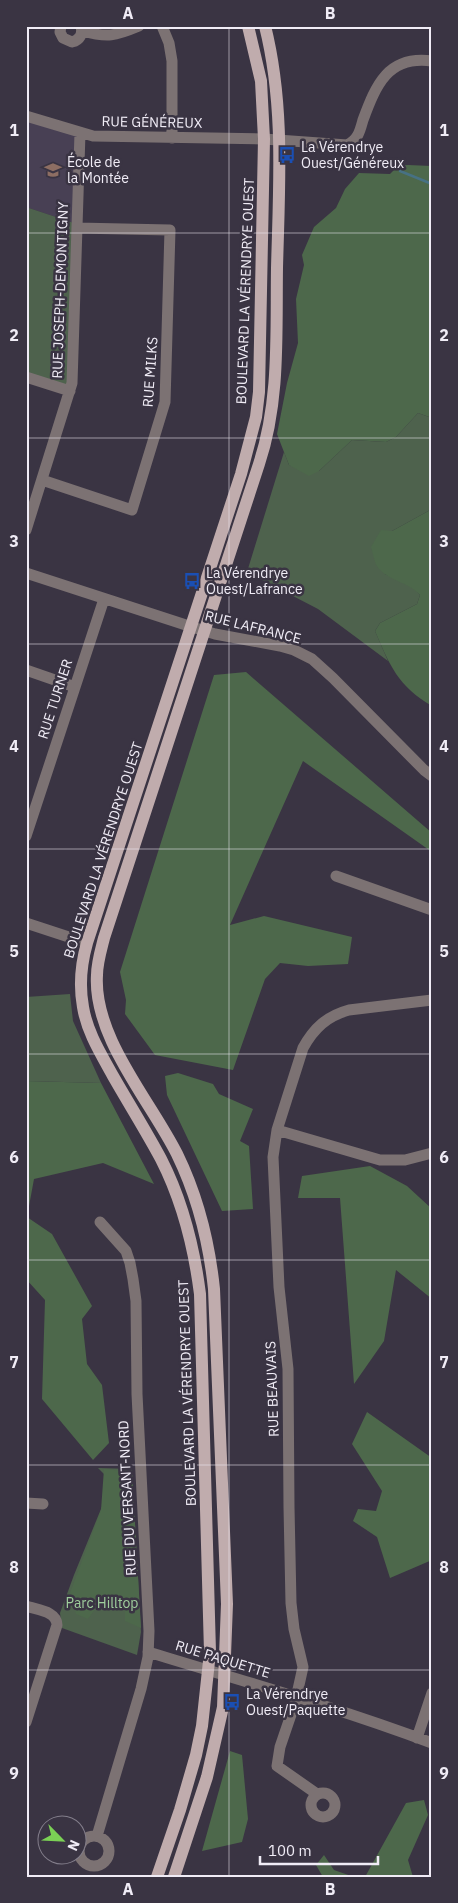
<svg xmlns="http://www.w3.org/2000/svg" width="458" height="1903" font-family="'IBM Plex Sans',sans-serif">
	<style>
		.built { fill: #484054 }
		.green { fill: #4e624d }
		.forest { fill: #4d684b }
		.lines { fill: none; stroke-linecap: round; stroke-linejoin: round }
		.stream { stroke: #477184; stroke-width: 2.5 }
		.minor { stroke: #7c7273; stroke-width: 11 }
		.major { stroke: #c0acad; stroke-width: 12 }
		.grid { fill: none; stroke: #f0ecf6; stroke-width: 1; stroke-opacity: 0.55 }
		.labels { text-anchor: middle; stroke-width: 5; stroke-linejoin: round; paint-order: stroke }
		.street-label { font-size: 14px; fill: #f0ecf6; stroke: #3a3443 }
		.poi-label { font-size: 14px; fill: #f0ecf6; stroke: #3a3443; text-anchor: start }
		.park-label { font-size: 14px; fill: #9fce9c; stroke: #3a3443 }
		.neatline { fill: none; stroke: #f0ecf6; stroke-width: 2 }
		.grid-label { font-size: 16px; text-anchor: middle; font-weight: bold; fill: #f0ecf6 }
	</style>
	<rect width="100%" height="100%" fill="#3a3443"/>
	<path class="built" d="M26,116L80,133L77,224L26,207Z"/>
	<path class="green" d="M26,207L77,224L70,391L26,377Z
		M418,413L432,418V509L392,531L385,574L414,588L420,595L417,604L380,623L375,631L388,661L318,609L247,572L284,452L289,465L319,471L352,440L386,442L396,437Z
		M70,994L73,1021L101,1083L26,1081V997Z
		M98,1468L132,1469L141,1632L137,1655L62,1628L60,1613L74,1575L112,1482Z"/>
	<path class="forest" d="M408,165L432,166V418L418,413L396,437L386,442L352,440L319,471L309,476L289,465L277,434L287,383L298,343L296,299L304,265L302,255L314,227L336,208L345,189L359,173L390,174L398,166Z
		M432,509V706C398,686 390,666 375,631L380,623L417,604L420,595C409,582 387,581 377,566C374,561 373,553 371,547L381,530L392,531Z
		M246,672L432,833V852L303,761L230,925L264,916L352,937L348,964L308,966L280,963L265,979L233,1070L155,1055L125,1014L126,1000L120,972L214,675Z
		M178,1073L213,1084L219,1094L253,1109L240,1141L249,1146L253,1209L222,1211L167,1095L165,1076Z
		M26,1081L101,1083L154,1184L103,1163L34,1179L27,1217L52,1234L92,1306L82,1319L87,1364L102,1385L109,1443L93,1460L42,1399L45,1300L26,1279Z
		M370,1166L407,1186L432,1209V1299L396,1270L384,1341L354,1384L340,1198H298L302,1176Z
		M367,1412L432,1458V1560L390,1578L377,1537L353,1521L358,1509L376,1511L382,1491L352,1444Z
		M104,1469L132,1472L141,1628L125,1621V1600L110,1595L100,1602L88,1619L76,1614L70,1593L101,1510Z
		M230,1751L242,1755L248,1819L242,1842L202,1851Z
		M424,1800L428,1815L408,1860L413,1877H365L406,1803Z
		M324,1855L334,1870L354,1877H323L316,1865Z"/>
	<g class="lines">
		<path class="stream" d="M400,171L432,184"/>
		<path class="minor" d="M61,26L60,32L63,38L72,42C80,40 83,34 81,26
			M162,26L169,43L172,61V138
			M82,31C108,38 115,36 139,26
			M26,116L93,136L264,139L347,145C358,140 360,131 363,120C376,85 388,55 432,61
			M26,377L70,391
			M42,480L132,510L165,402L170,230L77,228
			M26,530L72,383L80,133
			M26,573L192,627L215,634L280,646L294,650L312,659L333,678L424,770L432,776
			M26,670L75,687
			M26,836L104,599
			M336,876L432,910
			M26,923L87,943
			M277,1130L380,1160H405L432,1153
			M26,1503L43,1504
			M26,1606C37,1610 57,1611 57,1625L26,1722
			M148,1652C243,1681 339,1708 432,1743
			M417,1738L432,1693
			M311 1805a12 12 0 1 1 24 0a12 12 0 1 1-24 0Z
			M317,1794L277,1766L280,1747L295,1703L303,1667L294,1629L291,1603L289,1507L288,1369L279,1287L273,1157L277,1130L303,1048C314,1028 327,1016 349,1010L432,1000
			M97,1836L141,1689L148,1657L149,1631L137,1394L136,1301L133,1279L130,1263L126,1251L100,1222
			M79 1851a15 15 0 1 1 30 0a15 15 0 1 1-30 0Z"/>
		<path class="major" d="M157,1877L180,1810L196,1755L202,1726L210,1652L200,1294C194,1247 183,1202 161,1159C146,1131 129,1104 113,1076C101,1054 87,1032 83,1007C79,985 81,964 87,943L241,474L256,417L259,392L264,139L261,81L248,26
			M174,1877L207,1777L223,1707L227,1604L214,1289C209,1241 198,1197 177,1154C150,1100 93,1037 97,975C97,963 101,950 104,938L259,464C280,401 276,334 277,268C279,187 285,106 265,26"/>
	</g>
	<path class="grid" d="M229,26V1877M26,233H432M26,438H432M26,644H432M26,849H432M26,1054H432M26,1260H432M26,1465H432M26,1670H432"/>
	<defs>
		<g id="bus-bare" transform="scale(1.35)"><path d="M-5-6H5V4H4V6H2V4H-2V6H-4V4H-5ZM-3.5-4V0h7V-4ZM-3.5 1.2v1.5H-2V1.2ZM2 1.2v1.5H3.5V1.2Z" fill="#1a4fb4" stroke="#3a3443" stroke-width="2.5" paint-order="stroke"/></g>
		<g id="school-bare" transform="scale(1.35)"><path d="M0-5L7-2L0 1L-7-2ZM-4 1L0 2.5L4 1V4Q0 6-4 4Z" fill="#8d6e63" stroke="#3a3443" stroke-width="2.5" paint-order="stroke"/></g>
	</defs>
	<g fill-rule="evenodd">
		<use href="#bus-bare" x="287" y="155"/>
		<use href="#school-bare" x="53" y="170"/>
		<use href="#bus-bare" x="192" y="581"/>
		<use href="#bus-bare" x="232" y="1702"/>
	</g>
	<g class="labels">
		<g class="street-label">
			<text transform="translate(152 122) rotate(1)" y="5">RUE GÉNÉREUX</text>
			<text transform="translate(60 290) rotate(-88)" y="5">RUE JOSEPH-DEMONTIGNY</text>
			<text transform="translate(245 291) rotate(-88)" y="5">BOULEVARD LA VÉRENDRYE OUEST</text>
			<text transform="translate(150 372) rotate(-86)" y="5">RUE MILKS</text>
			<text transform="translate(253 627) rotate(14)" y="5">RUE LAFRANCE</text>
			<text transform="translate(55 699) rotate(-72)" y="5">RUE TURNER</text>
			<text transform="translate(103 850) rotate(-72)" y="5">BOULEVARD LA VÉRENDRYE OUEST</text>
			<text transform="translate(272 1389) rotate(-92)" y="5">RUE BEAUVAIS</text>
			<text transform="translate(187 1393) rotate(-92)" y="5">BOULEVARD LA VÉRENDRYE OUEST</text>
			<text transform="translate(127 1498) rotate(-93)" y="5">RUE DU VERSANT-NORD</text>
			<text transform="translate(223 1659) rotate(17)" y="5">RUE PAQUETTE</text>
		</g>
		<g class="poi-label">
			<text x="301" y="152">La Vérendrye<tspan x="301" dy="16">Ouest/Généreux</tspan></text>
			<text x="67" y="167">École de<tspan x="67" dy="16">la Montée</tspan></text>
			<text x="206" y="578">La Vérendrye<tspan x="206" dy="16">Ouest/Lafrance</tspan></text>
			<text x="246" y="1699">La Vérendrye<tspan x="246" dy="16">Ouest/Paquette</tspan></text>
		</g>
		<g class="park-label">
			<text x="102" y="1608">Parc Hilltop</text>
		</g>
	</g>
	<rect width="458" height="1903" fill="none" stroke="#3a3443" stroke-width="55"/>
	<g transform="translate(62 1840) rotate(114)"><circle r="24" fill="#3a3443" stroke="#837e8b"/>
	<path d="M0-4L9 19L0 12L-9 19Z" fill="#7bd155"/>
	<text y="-8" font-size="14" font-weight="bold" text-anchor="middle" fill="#f0ecf6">N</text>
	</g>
	<path d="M260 1856v8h118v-8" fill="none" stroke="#f0ecf6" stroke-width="2.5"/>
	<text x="268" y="1856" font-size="15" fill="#f0ecf6" stroke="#3a3443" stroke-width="4" paint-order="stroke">100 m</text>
	<rect x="28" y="28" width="402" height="1848" class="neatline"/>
	<g class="grid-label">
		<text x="128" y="19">A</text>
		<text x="330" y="19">B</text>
		<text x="14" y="136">1</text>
		<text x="444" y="136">1</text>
		<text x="14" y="341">2</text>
		<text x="444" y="341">2</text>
		<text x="14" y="547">3</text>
		<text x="444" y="547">3</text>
		<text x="14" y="752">4</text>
		<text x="444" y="752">4</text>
		<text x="14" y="957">5</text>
		<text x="444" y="957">5</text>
		<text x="14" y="1163">6</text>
		<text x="444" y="1163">6</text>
		<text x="14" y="1368">7</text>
		<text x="444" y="1368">7</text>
		<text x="14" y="1573">8</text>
		<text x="444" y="1573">8</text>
		<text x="14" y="1779">9</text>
		<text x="444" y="1779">9</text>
		<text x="128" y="1895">A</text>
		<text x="330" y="1895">B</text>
	</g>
</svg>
